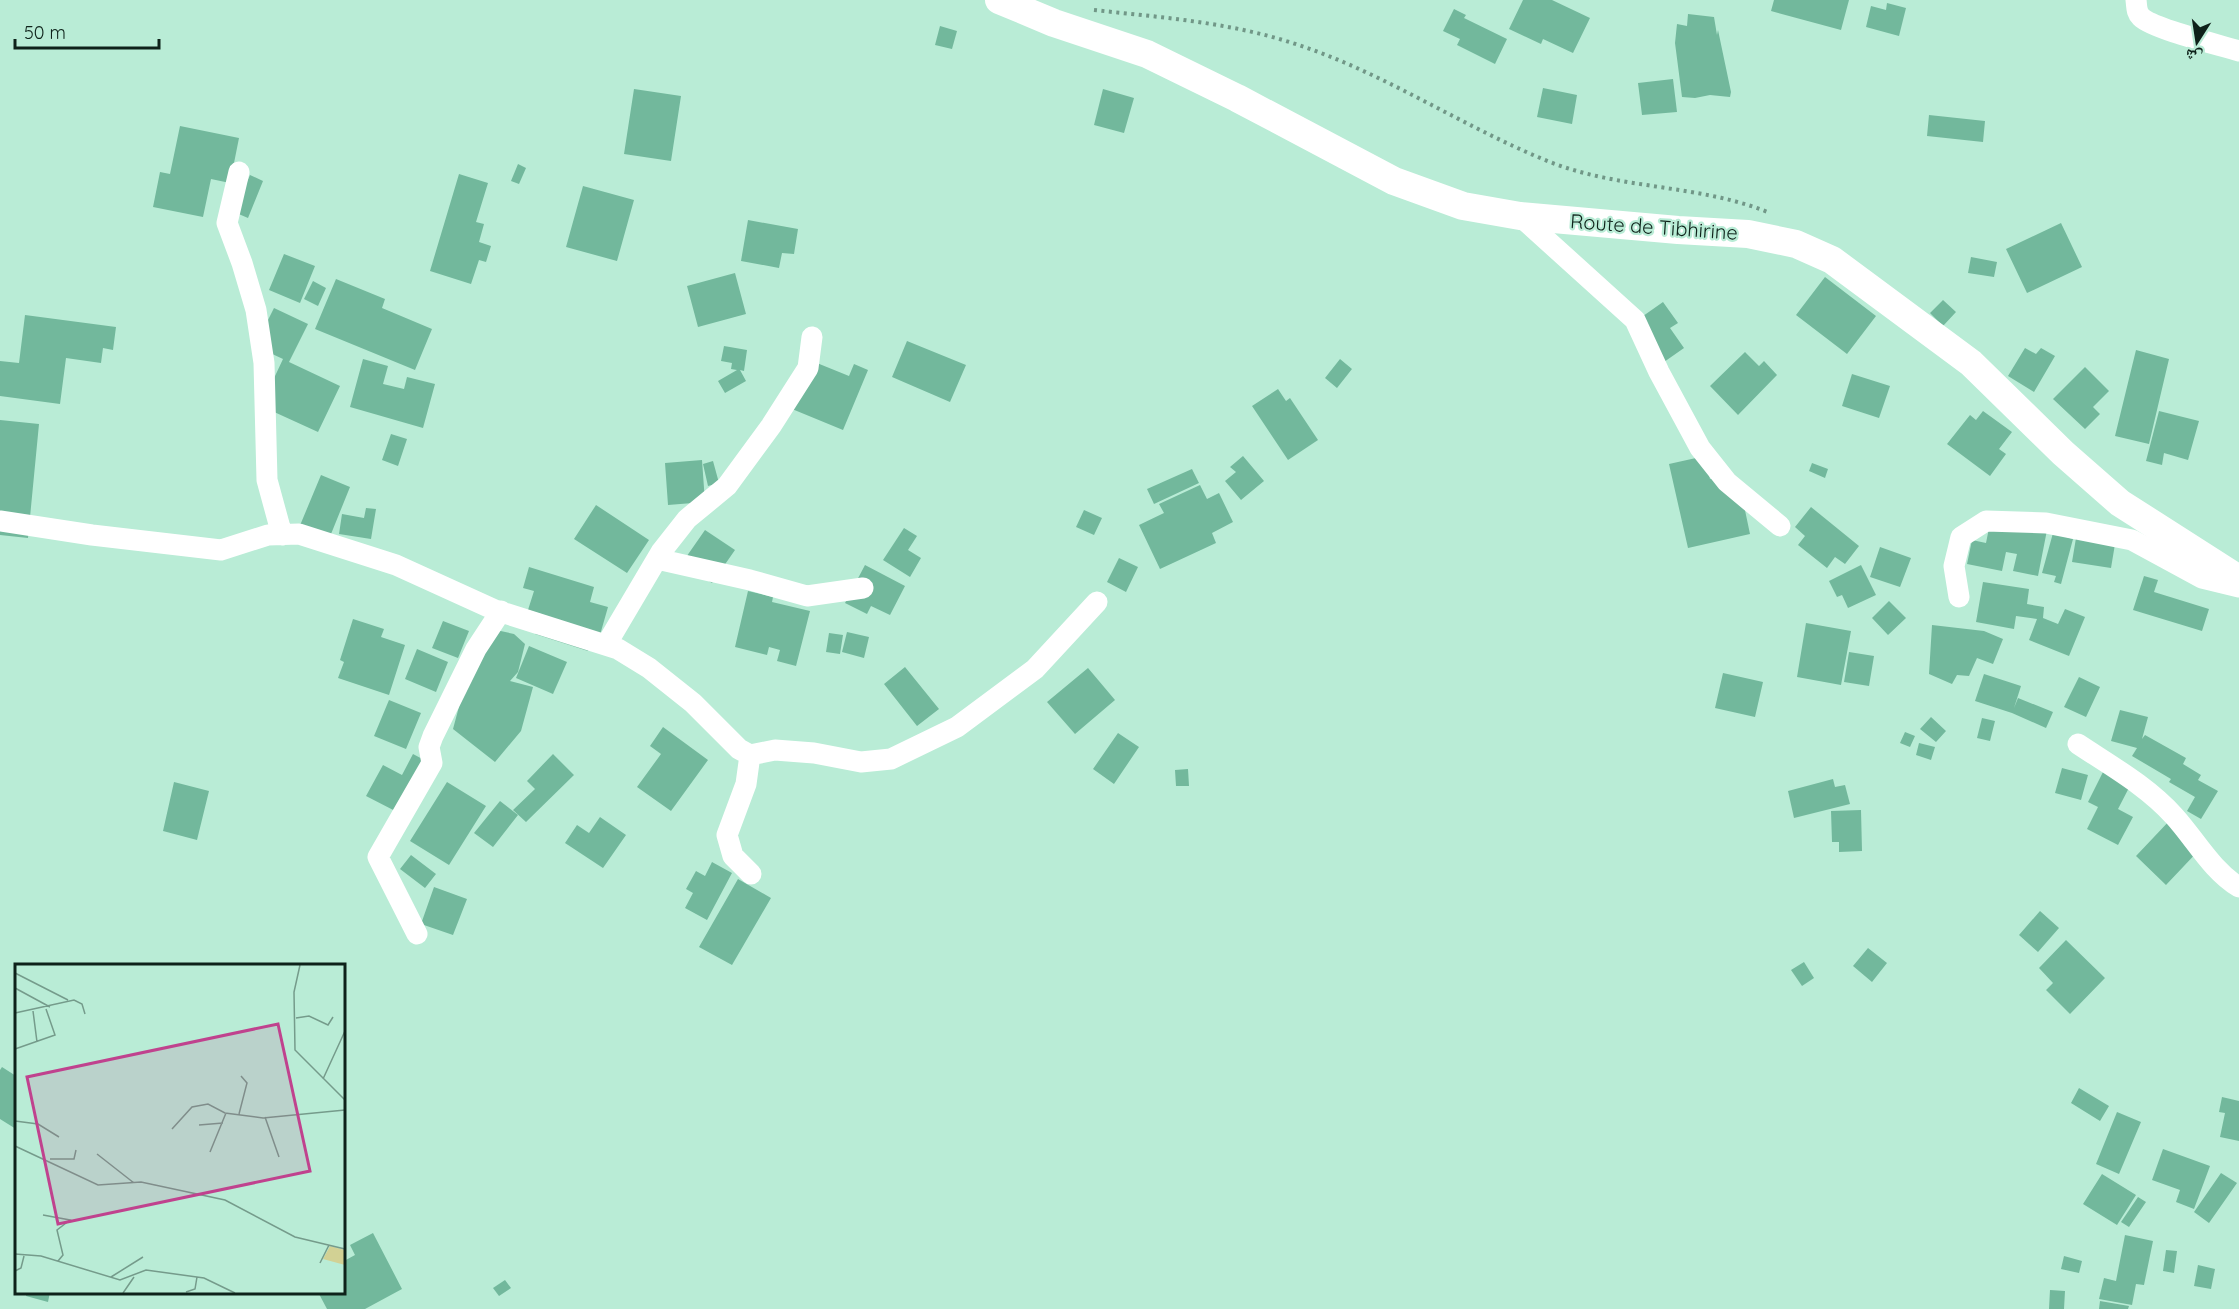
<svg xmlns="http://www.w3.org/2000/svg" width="2239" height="1309" font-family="Quicksand,'Noto Naskh Arabic',sans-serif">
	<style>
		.building { fill: #72b89c }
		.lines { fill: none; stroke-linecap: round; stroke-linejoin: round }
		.path { stroke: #719787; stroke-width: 4; stroke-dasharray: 3 4.5; stroke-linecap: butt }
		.street { stroke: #fff; stroke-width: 21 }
		.secondary { stroke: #fff; stroke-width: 28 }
		.labels { text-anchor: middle; stroke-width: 4.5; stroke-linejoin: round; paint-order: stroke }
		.street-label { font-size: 20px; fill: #0e221a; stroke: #b9ecd6 }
		.inset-road { fill: none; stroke: #759b8b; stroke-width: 1.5 }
		.view { fill: #c0428e; fill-opacity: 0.15; stroke: #c0428e; stroke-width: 3 }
		.inset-edge { fill: none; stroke: #0e221a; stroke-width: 3 }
	</style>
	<rect width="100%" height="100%" fill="#b9ecd6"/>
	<path class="building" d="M1523,0H1552L1590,18L1573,53L1543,39L1541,44L1509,29Z
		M1774,0H1849L1841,30L1771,11Z
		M1887,3L1906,8L1899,36L1866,27L1871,6L1886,10Z
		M1454,9L1466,15L1464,18L1507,39L1495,64L1457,45L1460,39L1443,31Z
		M1688,14L1714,17L1717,35L1718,30L1731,92L1730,97L1710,95L1695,98L1682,97L1675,43L1677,24L1687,26Z
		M940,26L957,31L952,49L935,45Z
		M1673,79L1677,112L1642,115L1638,83Z
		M1543,88L1577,95L1572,124L1537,117Z
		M634,89L681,96L671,161L624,154Z
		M1103,89L1134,98L1124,133L1094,125Z
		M1929,115L1985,121L1983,142L1927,136Z
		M180,126L239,138L230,183L211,179L203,217L153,207L160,172L170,174Z
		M518,164L526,168L519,184L511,181Z
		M459,174L488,183L476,222L484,224L479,242L491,246L486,262L479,260L471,284L430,271Z
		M250,175L263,181L248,218L234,212Z
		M583,186L634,200L617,261L566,247Z
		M748,220L798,229L794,254L782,253L779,268L741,261Z
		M2061,223L2082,267L2027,293L2006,249Z
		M284,254L315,266L300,303L269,290Z
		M1971,257L1997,262L1994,277L1968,273Z
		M735,273L746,314L698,327L687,286Z
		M1825,277L1876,316L1847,354L1796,315Z
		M336,279L385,299L382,308L432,329L415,370L315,329Z
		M313,281L326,288L318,306L304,299Z
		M1943,300L1956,312L1943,326L1930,313Z
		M1663,302L1678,323L1670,328L1684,348L1664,362L1636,321Z
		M274,308L308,324L289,362L340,386L318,432L261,406L283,359L255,346Z
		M25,315L116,327L113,350L103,348L101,363L66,358L60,404L0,396V361L19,363Z
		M907,341L966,365L950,402L892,377Z
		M724,346L747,350L744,371L740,370L746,381L725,393L718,381L737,370L731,369L732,363L721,361Z
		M2025,348L2036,354L2041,348L2055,356L2034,392L2008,376Z
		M2136,350L2169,359L2149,444L2115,436Z
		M1745,352L1759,366L1764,361L1777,375L1738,415L1710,386Z
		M363,359L388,366L383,384L404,389L407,377L435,384L423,428L350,407Z
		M1340,359L1352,369L1337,388L1325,378Z
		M812,361L849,376L854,364L868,370L843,430L792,409Z
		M2085,367L2109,391L2093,407L2100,414L2085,429L2053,399Z
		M1852,374L1890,386L1879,418L1842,406Z
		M1278,389L1286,401L1290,398L1318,440L1288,460L1252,406Z
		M1983,411L2012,432L1999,449L2006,454L1990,476L1947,444L1970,415L1976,420Z
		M2159,411L2199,421L2188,460L2164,453L2162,465L2146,461Z
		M0,420L39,424L28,538L0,535Z
		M391,434L407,439L398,466L382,460Z
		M1243,456L1264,481L1241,500L1225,481L1236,472L1230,467Z
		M1705,456L1710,479L1730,475L1742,496L1750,534L1688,548L1669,464Z
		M702,460L705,502L668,505L665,463Z
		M713,461L719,483L708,486L703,464Z
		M1812,463L1828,469L1825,478L1809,471Z
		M1192,469L1199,483L1154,504L1147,489Z
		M321,475L350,487L329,539L296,535Z
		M1200,485L1207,499L1219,493L1233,522L1212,533L1216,543L1160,569L1139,525L1164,513L1159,504Z
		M596,505L649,540L627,573L574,539Z
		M1811,507L1859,546L1845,564L1835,557L1827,568L1798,545L1805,536L1795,527Z
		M366,508L376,509L371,539L339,534L342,514L364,518Z
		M1084,510L1102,518L1094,535L1076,527Z
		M1992,513L2048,525L2038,576L2013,571L2017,554L2006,552L2002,571L1967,564L1972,540L1986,543Z
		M904,528L917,536L908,550L921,558L910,577L883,560Z
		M705,530L735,550L712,583L682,563Z
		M2077,532L2116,538L2111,568L2072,562Z
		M2053,533L2073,539L2061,584L2054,582L2056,576L2042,573Z
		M1880,547L1911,558L1900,587L1870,577Z
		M1119,558L1138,567L1126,592L1107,582Z
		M865,565L905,586L890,615L871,606L867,614L845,603Z
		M1861,565L1876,595L1848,608L1842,595L1837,597L1829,581Z
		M529,567L594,587L590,602L608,607L600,635L593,633L588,651L535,634L541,614L528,610L534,591L523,588Z
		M2144,576L2158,580L2154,592L2209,609L2202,631L2133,610Z
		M1983,582L2029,589L2027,604L2044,607L2043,618L2058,624L2065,609L2085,617L2069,656L2029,640L2037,619L2016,616L2014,629L1976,622Z
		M748,591L773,597L772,602L810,611L796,666L777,661L780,650L769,647L767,655L735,647Z
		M1889,601L1906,618L1888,635L1872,618Z
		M353,619L384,629L381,637L405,645L389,695L338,678L344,662L340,660Z
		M443,621L469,631L458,658L432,648Z
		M1806,623L1851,631L1841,685L1797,677Z
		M1932,625L1984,631L2003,639L1993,664L1977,658L1969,676L1957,675L1952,684L1929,674Z
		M496,630L514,634L525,644L518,672L510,681L533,687L521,731L495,762L453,729L471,662Z
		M847,632L869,637L864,658L842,652Z
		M829,633L843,635L840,654L826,652Z
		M529,646L567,662L553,694L516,678Z
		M417,649L448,662L436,692L405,679Z
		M1849,652L1874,656L1869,686L1844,682Z
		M905,667L939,709L917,726L884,684Z
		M1088,668L1115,700L1075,734L1047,702Z
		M1723,673L1763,682L1755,717L1715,708Z
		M1984,674L2021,686L2014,708L2018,698L2053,712L2046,728L2012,713L1975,701Z
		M2079,677L2100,687L2086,717L2064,707Z
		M389,700L421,713L406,749L374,736Z
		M2120,710L2148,717L2142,739L2145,735L2186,758L2183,764L2201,775L2198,780L2218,791L2201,819L2187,811L2195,797L2169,782L2171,779L2132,756L2137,748L2111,741Z
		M1931,717L1946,731L1936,742L1920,729Z
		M1982,718L1995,721L1990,741L1977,738Z
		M663,727L708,760L671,811L637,787L661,754L650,746Z
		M1905,732L1915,736L1910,747L1900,743Z
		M1118,733L1139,747L1114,784L1093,769Z
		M1919,743L1935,747L1931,760L1916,755Z
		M413,754L428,762L401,814L366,796L383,765L402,775Z
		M553,754L574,775L526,822L513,810L535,789L527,781Z
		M2106,766L2133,780L2118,809L2133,817L2118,845L2087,829L2098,807L2088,802Z
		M2062,768L2088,775L2081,800L2055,793Z
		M1188,769L1189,786H1176L1175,770Z
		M1833,779L1835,787L1845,785L1850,804L1794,818L1788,791Z
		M174,782L209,791L197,840L163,831Z
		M447,782L486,806L449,865L410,841Z
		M500,801L518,815L493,847L474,833Z
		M1861,810L1862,851L1839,852V842H1832L1831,811Z
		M600,817L626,835L603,868L565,843L577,825L589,833Z
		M2171,819L2201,848L2166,885L2136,856Z
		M411,855L436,874L425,888L400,869Z
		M712,862L732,873L707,920L685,908L693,893L686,889L696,871L705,876Z
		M738,879L771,898L732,965L699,947Z
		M434,887L467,899L453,935L421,924Z
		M2040,911L2059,928L2038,952L2019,935Z
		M2066,940L2105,978L2070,1014L2046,990L2053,983L2039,968Z
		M1868,948L1887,963L1872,982L1853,966Z
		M1804,962L1814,978L1802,986L1791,970Z
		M2,1067L16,1076V1129L0,1119V1070Z
		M2079,1088L2109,1106L2100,1121L2071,1103Z
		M2222,1097L2239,1101V1141L2220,1137L2225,1113L2219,1112Z
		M2117,1112L2141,1122L2119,1174L2096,1164Z
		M2163,1149L2210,1166L2194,1209L2176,1202L2180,1190L2152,1180Z
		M2221,1173L2237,1183L2209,1223L2194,1212Z
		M2102,1174L2136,1195L2117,1225L2083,1204Z
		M2138,1197L2146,1202L2129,1227L2121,1222Z
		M373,1233L402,1289L365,1309H327L318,1292H344V1261L355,1255L350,1245Z
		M2125,1235L2153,1241L2144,1285L2136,1284L2132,1305L2099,1299L2104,1278L2116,1281Z
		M2166,1250L2177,1251L2174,1273L2163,1271Z
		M2064,1256L2082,1261L2079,1273L2061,1269Z
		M2198,1265L2215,1269L2211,1289L2194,1286Z
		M505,1280L511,1288L499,1296L493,1288Z
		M2050,1290L2065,1291L2064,1309H2049Z
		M27,1292H50L48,1302L26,1296Z
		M2100,1301L2129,1306L2128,1309H2099Z"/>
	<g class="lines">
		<path class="path" d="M1094,10C1158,17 1225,22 1286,41C1379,69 1460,126 1550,162C1621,190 1700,184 1770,213"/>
		<path class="street" d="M2136,0C2137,7 2136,12 2141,17C2153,29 2220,45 2239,51
			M239,172L227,223L242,263L256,310L264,363L267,480L282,535
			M1520,216L1635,320L1659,372L1700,448L1727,482L1780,526
			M0,521L92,535L221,550L268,535L299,534L396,565L495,610L618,649L649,668L693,703L739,749L750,755L775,750L814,753L861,762L891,759L957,727L1035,669L1097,602
			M657,559L750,580L807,596L863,588
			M1959,597L1954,566L1961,537L1986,521L2046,523L2132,540L2202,578L2239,587
			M606,645L661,552L687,519L727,486L771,426L808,368L812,337
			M2078,744C2111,766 2147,786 2174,816C2195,839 2212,871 2239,887
			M750,755L746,784L727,835L733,856L751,874
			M417,934L378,857L432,763L429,747L433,736L476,649L501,611"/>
		<path class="secondary" d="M999,0L1054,23L1147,54L1237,98L1394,181L1463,206L1520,216L1678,230L1748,234L1796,244L1832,260L1971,363L2063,453L2120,503L2239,579"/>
	</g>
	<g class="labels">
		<g class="street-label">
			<text transform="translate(1654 227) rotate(4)" y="7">Route de Tibhirine</text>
		</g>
	</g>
	<g transform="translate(15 964)">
		<rect width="330" height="330" fill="#b9ecd6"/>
		<path d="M315,282L330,286V301L308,295Z" fill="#d2d194"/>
		<path class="inset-road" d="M285,1L279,28L280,86L330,136M0,9L53,36M0,24L35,43M18,47L22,78M0,49L59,36L67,40L70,50M281,54L294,52L313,61L318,53M0,85L40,71L31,45M308,115L330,67M224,150L232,119L226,112M250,153L264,193M0,157L23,160L44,173M184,161L208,159M157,165L177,143L193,140L210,149L248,154L330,146M0,182L83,221L126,218L210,236L280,273L330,285M195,188L211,149M82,190L119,219M35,195H59L61,186M28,251L55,256L42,266L48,291L43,297M0,290L26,292L105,316L131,306L189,314L220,329M305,299L314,281M0,307L6,304L9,292M96,313L128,293M171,328L180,325L182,313M108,329L119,313"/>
		<path class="view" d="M263,60L295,207L43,260L12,113Z"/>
		<rect width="330" height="330" class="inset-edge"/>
	</g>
	<g transform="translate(2197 42) rotate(192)" stroke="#b9ecd6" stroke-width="4.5" paint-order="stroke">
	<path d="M0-4.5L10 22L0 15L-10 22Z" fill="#0e221a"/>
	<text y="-9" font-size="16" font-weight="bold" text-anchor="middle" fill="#0e221a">ش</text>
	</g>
	<path d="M15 39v9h144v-9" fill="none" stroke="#0e221a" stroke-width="3"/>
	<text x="24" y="39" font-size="18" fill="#0e221a" stroke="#b9ecd6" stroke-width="4.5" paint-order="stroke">50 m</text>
</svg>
